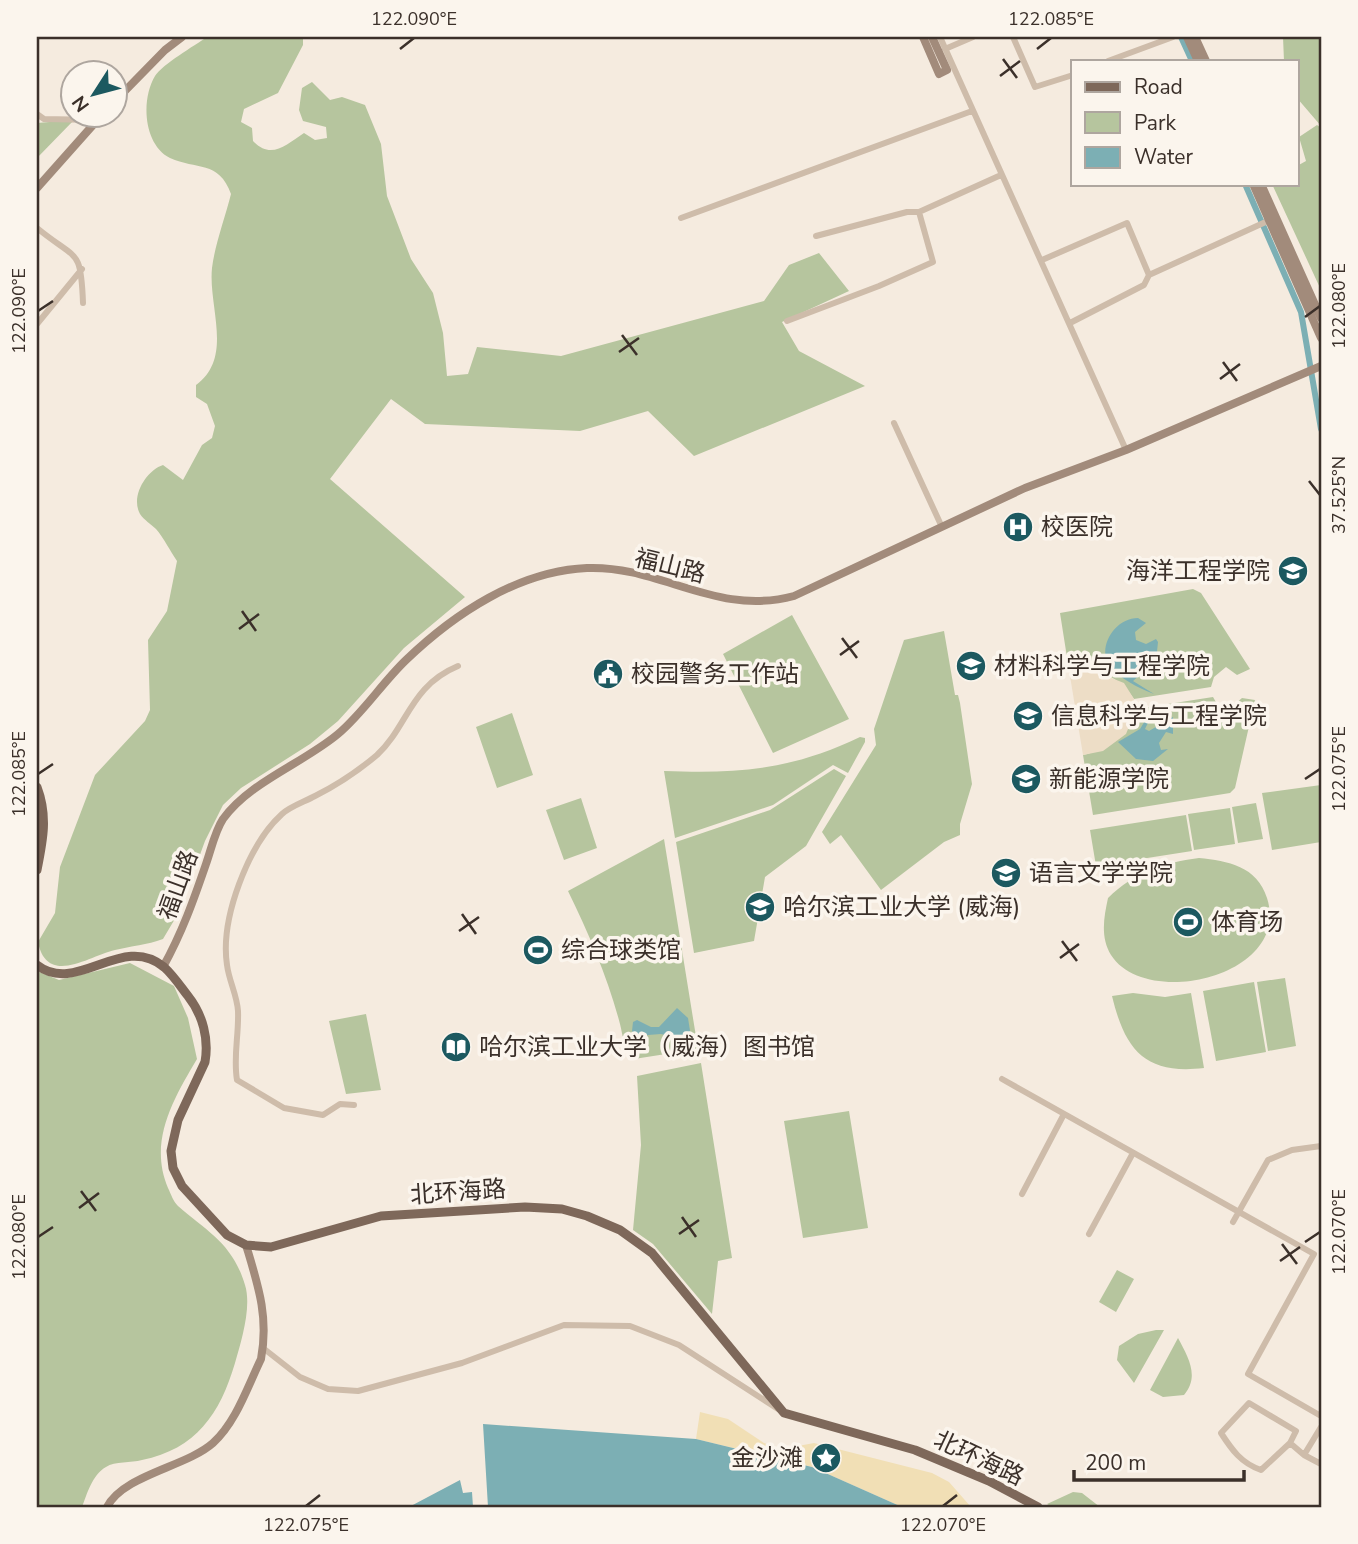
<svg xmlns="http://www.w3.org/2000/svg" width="1358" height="1544" font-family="'Nunito Sans','Noto Sans SC',sans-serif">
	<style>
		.green { fill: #b6c59e }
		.sand { fill: #f1dfb5 }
		.plaza { fill: #edddc6 }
		.water { fill: #7cafb4 }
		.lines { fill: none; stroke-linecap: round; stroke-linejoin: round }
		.canal { stroke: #7cafb4; stroke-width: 6 }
		.street { stroke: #cebcaa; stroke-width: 6 }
		.secondary { stroke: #a28b7b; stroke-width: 8 }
		.primary { stroke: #7e685a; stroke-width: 9 }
		.ticks { fill: none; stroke: #3b302a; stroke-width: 2.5 }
		.labels { text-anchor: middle; stroke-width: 7; stroke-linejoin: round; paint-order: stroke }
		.poi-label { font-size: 24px; fill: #3b302a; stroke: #fbf5ed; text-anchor: start }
		.street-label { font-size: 24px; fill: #3b302a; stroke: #fbf5ed }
		.neatline { fill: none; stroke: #3b302a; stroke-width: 2.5 }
		.ticks-label { font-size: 18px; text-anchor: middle; fill: #3b302a }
	</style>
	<rect width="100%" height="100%" fill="#f5ebdf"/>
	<path class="green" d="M207,37H303V45L278,93L244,109L241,122L252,128L253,141C271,160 286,145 304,133L315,140L327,138L326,127L303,121L299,110L302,88L312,82L330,100L342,97L365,105L381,144L387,196L411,259L433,293L443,333L447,376L468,374L477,347L561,356L764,301L789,265L819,253L849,291L782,322L799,351L865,386L694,456L648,411L580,431L425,424L391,399L330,479L465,597L404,648L338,721L310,744L241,788L223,805L205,841L179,912L163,939C147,945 131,946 115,950C89,956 47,987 38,942L55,913L60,867L95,775L145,721L150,710L148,640L167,611L177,561C170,551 164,538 156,529C151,524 144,520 140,514C130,496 147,470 163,465L183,480L202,445L212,438L215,426L207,404L196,397V385C234,357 208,307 212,268C215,244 225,218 231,194C219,160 196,170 170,158C143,144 141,99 155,76C163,64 194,46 207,37Z
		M1283,37H1321V126L1297,98V61H1284Z
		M74,120L37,158V123Z
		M1317,125L1321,128V290L1272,184H1297V166L1306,161L1299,137Z
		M1193,589L1201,593L1250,669L1237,675L1226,667L1214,677L1211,687L1134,699C1120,677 1096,666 1069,670L1060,613Z
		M792,615L849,719L773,753L723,654Z
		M944,631L955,695H958L960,703L972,784L960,824V835L944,842L881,890L841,835L830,844L822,832L876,745L874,729L904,640Z
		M1213,697L1217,704L1228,710L1242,698L1255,700L1235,788L1230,793L1093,815L1083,755C1107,750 1129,734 1136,709Z
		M512,713L533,775L497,788L476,727Z
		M860,737L865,738V742L848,773L833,765L773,805L675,838L664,771C738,774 791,770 860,737Z
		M834,769L846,776L806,846L765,877L754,941L694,953L676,842L770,810Z
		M1321,785V842L1272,850L1262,793Z
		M581,798L597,848L564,860L546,810Z
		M1256,803L1263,839L1238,843L1232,807Z
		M1230,808L1235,844L1194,850L1188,814Z
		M1186,815L1192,851L1096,866L1090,830Z
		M664,839L698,1049L634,1059C624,1051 623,1036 620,1024C608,978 589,934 568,891Z
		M1199,858C1228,861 1257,866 1267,898C1292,976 1146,1010 1111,955C1100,937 1104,917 1108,898C1135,872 1162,863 1199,858Z
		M130,963L174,986L188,1018L197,1059C174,1098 148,1141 168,1188C171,1194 173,1201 178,1206C208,1232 233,1244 245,1285C252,1307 241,1342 235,1363C220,1414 196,1449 142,1460C131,1463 115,1461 106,1467C92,1475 87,1494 82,1507H37V971L59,980Z
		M1285,978L1296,1046L1268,1051L1257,982Z
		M1254,982L1266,1052L1216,1061L1203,991Z
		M1133,993L1165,997L1191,993L1204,1068C1145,1075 1125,1050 1112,996Z
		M366,1014L381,1090L346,1094L329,1021Z
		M701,1063L732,1258L718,1261L712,1314L653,1244L633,1230L641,1145L637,1076Z
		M849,1111L868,1228L803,1238L784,1121Z
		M1117,1270L1134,1279L1116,1312L1099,1302Z
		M1156,1330H1164L1134,1383L1117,1360L1119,1346L1138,1334Z
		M1178,1338C1188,1357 1200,1376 1184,1395L1163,1397L1150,1390Z
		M1073,1492L1082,1493L1100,1507H1052L1047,1504Z"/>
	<path class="sand" d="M700,1412L728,1419L764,1443L782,1449L814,1443L932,1473L949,1482L971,1507H902L812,1467L696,1439Z"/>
	<path class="plaza" d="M1086,668L1124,683L1134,699L1136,709L1126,734L1103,751L1083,755L1069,670Z"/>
	<path class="water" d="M1138,618L1146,623L1135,632L1136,640L1146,644L1156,639L1158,642L1156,661L1133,681L1154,694C1143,690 1127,682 1116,673C1092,655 1112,618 1138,618Z
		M1154,706H1156L1145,729L1149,731L1173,717V734L1166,732L1159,743L1161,750L1168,749L1153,761L1136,759L1118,742L1140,729Z
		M677,1008L688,1018L691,1037L688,1041L661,1034L635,1036L632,1031L633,1022L637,1020L651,1027H659Z
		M483,1424L696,1439L812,1467L902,1507H488Z
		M460,1480L463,1493L472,1492L473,1507H409Z"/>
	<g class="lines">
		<path class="canal" d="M1181,37L1192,61
			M1245,184L1301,312L1321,429"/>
		<path class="street" d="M940,37L1126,450
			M1013,37L1035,87L1073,75
			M945,49L973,37
			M1108,61L1173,37
			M37,114L44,119L96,120
			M681,218L972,111
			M37,228C77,261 81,247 83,303
			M816,236L907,212H919L1001,175
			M1042,260L1127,223L1149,275
			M787,321L879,286L933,262L919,212
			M1070,323L1144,285L1149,275L1270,220
			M37,324L82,269
			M894,423L941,525
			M1002,1079L1314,1254L1248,1374L1321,1416
			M354,1105L340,1104L323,1115L284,1108L237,1080C233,1057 239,1035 238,1011C237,995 229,981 227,965C220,919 248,845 282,814C291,806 304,802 315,796C337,785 358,771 377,755C408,726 410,686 458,666
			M1022,1194L1064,1114
			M1233,1222L1268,1160L1292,1150L1321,1146
			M1089,1234L1133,1153
			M263,1348L300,1377L328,1389L358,1391L462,1363L564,1325L630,1326L679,1345L778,1409
			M1321,1427L1304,1455L1321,1464
			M1290,1443L1261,1470C1241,1463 1232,1450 1221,1433L1249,1403L1296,1431L1290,1443L1304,1455"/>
		<path class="secondary" d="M923,37L939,74L947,70L932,37
			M1187,37L1198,61
			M1195,37L1206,61
			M116,100L165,50L182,37
			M1253,184L1321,338
			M1261,184L1321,318
			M37,188L101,116
			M163,967C182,933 194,899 206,864C211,850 215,831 223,819C251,781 302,764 338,734C363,713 382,683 406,660C454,614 518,571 587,568C660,565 716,617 794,596L1025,488L1126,450L1321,366
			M107,1507C123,1475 186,1467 213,1443C236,1422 247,1388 261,1359C269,1317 258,1285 246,1245"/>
		<path class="primary" d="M37,787C48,816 43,840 37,870
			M37,965C77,996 122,932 164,967C173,975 181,987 188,996C203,1015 209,1039 205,1062L178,1120L171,1151L173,1168L182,1186L227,1235L246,1245L271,1247L381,1216L525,1207L562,1209L587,1216L620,1230L652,1253L784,1413L915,1450L989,1481L1038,1507"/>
	</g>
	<path class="ticks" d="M400,49L414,38M1037,49L1051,38M1003,59L1017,78M1000,76L1020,61M38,311L53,301M1305,317L1320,306M622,335L637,355M619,352L639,338M1223,362L1237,381M1220,379L1240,364M1309,481L1320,495M242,611L256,631M239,629L259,614M842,638L857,658M840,655L859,641M38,774L53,764M1305,779L1320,769M462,914L476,934M459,931L479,917M1062,941L1077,961M1060,958L1079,944M81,1191L96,1211M79,1208L99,1193M682,1217L696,1237M679,1234L699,1220M38,1237L53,1227M1305,1242L1320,1232M1282,1244L1297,1264M1280,1261L1300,1247M306,1506L320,1495M943,1506L957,1495"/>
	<defs>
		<g id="hospital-disc" transform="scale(1.575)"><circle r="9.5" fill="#1c5960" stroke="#fbf5ed"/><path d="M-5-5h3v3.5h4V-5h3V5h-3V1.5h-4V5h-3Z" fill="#fff"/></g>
		<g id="university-disc" transform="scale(1.575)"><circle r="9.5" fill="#1c5960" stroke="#fbf5ed"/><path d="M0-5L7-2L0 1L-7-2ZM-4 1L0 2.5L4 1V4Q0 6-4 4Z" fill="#fff"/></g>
		<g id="civic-disc" transform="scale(1.575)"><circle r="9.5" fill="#1c5960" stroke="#fbf5ed"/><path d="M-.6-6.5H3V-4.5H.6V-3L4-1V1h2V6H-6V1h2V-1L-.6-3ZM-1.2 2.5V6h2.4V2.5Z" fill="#fff"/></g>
		<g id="stadium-disc" transform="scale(1.575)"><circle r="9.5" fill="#1c5960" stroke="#fbf5ed"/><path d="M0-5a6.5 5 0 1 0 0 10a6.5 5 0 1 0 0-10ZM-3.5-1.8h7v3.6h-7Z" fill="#fff"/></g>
		<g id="library-disc" transform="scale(1.575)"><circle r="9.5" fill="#1c5960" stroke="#fbf5ed"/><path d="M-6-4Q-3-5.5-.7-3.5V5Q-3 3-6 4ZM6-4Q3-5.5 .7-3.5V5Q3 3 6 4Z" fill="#fff"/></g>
		<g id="sight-disc" transform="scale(1.575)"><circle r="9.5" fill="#1c5960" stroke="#fbf5ed"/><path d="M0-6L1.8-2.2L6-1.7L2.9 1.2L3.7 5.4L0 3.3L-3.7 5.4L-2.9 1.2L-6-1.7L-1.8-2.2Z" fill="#fff"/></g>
	</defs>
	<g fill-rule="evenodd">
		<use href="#hospital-disc" x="1018" y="527"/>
		<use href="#university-disc" x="1293" y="571"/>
		<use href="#university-disc" x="971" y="666"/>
		<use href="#civic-disc" x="608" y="674"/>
		<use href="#university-disc" x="1028" y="716"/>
		<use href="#university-disc" x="1026" y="779"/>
		<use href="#university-disc" x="1006" y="873"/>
		<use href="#university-disc" x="760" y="907"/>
		<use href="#stadium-disc" x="1188" y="922"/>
		<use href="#stadium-disc" x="538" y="950"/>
		<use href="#library-disc" x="456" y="1047"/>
		<use href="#sight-disc" x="826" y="1458"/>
	</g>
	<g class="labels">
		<g class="poi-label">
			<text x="1041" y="535">校医院</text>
			<text x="1270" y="579" text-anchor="end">海洋工程学院</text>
			<text x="994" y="674">材料科学与工程学院</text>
			<text x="631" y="682">校园警务工作站</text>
			<text x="1051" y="724">信息科学与工程学院</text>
			<text x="1049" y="787">新能源学院</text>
			<text x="1029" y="881">语言文学学院</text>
			<text x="783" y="915">哈尔滨工业大学 (威海)</text>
			<text x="1211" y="930">体育场</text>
			<text x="561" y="958">综合球类馆</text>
			<text x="479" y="1055">哈尔滨工业大学（威海）图书馆</text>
			<text x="803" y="1466" text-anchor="end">金沙滩</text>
		</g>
		<g class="street-label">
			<text transform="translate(670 566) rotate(14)" y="8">福山路</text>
			<text transform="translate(178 885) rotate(-70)" y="8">福山路</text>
			<text transform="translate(458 1192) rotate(-4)" y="8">北环海路</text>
			<text transform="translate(979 1458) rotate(25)" y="8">北环海路</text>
		</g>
	</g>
	<rect width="1358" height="1544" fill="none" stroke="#fbf5ed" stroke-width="77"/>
	<rect x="1071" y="60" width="228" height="126" fill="#fbf5ed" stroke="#aea69f" stroke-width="2"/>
	<rect x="1085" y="82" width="35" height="10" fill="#7e685a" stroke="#aea69f" stroke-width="2"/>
	<text x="1134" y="94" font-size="21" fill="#3b302a">Road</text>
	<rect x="1085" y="112" width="35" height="21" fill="#b6c59e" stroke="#aea69f" stroke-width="2"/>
	<text x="1134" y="130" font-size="21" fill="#3b302a">Park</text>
	<rect x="1085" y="147" width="35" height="21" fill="#7cafb4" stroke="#aea69f" stroke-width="2"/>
	<text x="1134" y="164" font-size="21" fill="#3b302a">Water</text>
	<g transform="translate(94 94) rotate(234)"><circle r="33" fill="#fbf5ed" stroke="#aea69f" stroke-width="2"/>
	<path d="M0-5L12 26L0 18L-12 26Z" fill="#1c5960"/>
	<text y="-10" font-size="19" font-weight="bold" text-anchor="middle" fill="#3b302a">N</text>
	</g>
	<path d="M1074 1470v10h170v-10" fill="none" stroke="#3b302a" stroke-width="3.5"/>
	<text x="1085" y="1470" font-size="21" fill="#3b302a" stroke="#fbf5ed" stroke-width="5" paint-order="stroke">200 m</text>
	<rect x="38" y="38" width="1282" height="1468" class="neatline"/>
	<g class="ticks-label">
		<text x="414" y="25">122.090°E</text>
		<text x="1051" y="25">122.085°E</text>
		<text transform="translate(1339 306) rotate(-90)" y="6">122.080°E</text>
		<text transform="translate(19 311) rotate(-90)" y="6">122.090°E</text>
		<text transform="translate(1339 495) rotate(-90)" y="6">37.525°N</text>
		<text transform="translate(1339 769) rotate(-90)" y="6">122.075°E</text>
		<text transform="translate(19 774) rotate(-90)" y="6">122.085°E</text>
		<text transform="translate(1339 1232) rotate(-90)" y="6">122.070°E</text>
		<text transform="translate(19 1237) rotate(-90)" y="6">122.080°E</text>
		<text x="306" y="1531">122.075°E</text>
		<text x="943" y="1531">122.070°E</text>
	</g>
</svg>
